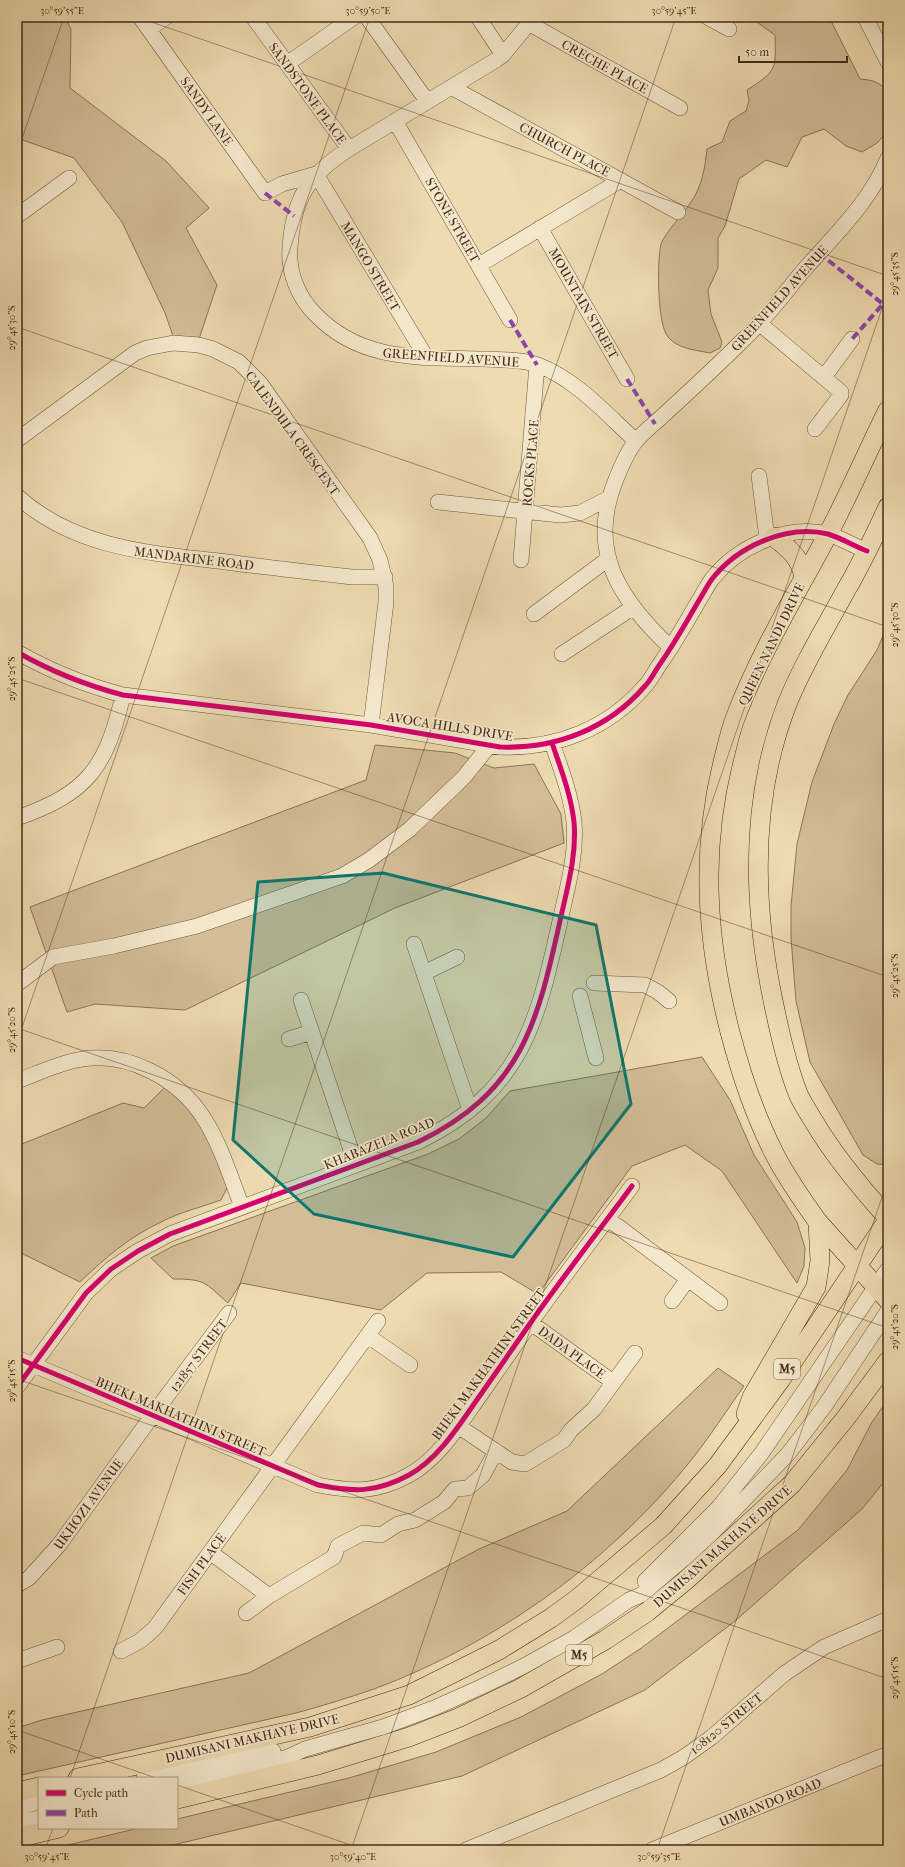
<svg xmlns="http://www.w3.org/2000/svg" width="905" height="1867" font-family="'IM FELL French Canon',serif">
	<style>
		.green { fill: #d2bd97; stroke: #8c7458 }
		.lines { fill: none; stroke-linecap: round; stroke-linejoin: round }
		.minor-casing { stroke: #71563e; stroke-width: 16 }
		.major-casing { stroke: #472a18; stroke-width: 20 }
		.minor { stroke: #f4e8cc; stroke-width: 15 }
		.major { stroke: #eedbb1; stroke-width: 19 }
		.quiet { stroke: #8e44ad; stroke-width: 4; stroke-dasharray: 8 4; stroke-linecap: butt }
		.cycleway-casing { stroke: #f4e8cc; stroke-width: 8 }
		.cycleway { stroke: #d6006c; stroke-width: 5 }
		.marked { fill: #0f766e; fill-opacity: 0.2; stroke: #0f766e; stroke-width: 3; stroke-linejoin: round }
		.ticks { fill: none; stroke: #472a18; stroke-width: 1; stroke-opacity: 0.45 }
		.labels { text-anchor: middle; stroke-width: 3.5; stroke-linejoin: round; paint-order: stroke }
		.shield { fill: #f4e8cc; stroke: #7b634e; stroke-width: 1 }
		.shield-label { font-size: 12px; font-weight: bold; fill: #472a18 }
		.street-label { font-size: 13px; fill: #472a18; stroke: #f4e8cc }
		.neatline { fill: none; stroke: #472a18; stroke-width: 1.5 }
		.ticks-label { font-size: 10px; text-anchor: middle; fill: #472a18 }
	</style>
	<rect width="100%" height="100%" fill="#eedbb1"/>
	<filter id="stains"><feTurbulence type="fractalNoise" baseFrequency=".005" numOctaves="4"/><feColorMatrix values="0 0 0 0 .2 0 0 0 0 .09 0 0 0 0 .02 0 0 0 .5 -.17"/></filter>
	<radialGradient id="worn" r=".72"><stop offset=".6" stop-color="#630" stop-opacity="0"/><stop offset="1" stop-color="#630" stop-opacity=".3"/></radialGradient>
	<path class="green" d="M17,17H65L71,29L70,88L166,161L209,208L186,228L217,285L199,339L173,336L165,313L122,222L74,158L17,138Z
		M753,17H824L831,21L860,79C896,81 888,103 888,131L877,143L862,152L846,146L824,129L802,137L787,167L766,160L739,179L725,226L718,238V268L708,290L711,314L722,342L720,348L710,353C696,350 678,349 668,337C657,324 657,261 661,244C664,234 685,212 691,202C702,187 705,167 707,149L722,142L730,121L746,111L749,101L747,90C777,71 776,69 775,35L754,20Z
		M888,624V1165L877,1164L863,1155L810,1062L796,1001L791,938V906L797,844L812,782L834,724L848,695L877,650Z
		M375,745L455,753L494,768L534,764L561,814L564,843L395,908L185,1010L95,1004L67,1012L30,907L366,780Z
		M702,1057L730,1100L754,1155L797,1222L805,1248L804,1266L797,1283L722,1171L685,1145L632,1166L538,1294L501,1272L427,1273L381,1310L241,1283L228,1303C204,1282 205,1279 173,1279L151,1258L173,1246L428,1154L459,1139L486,1118L510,1091Z
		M167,1085L205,1127L228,1186L221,1200C202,1207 180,1212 161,1222C129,1237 105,1258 80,1282L17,1251V1146L123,1103L144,1108Z
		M718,1368L744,1386C729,1407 715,1429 699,1450C617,1557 500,1642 374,1689C348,1698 322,1706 296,1713L17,1776V1728L42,1720L249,1673L479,1549L567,1511Z
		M888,1402V1477L862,1509L735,1621L645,1690L462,1776L152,1850H47L139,1828H177V1819L349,1778L436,1752L521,1717L602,1674L640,1649L798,1530L847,1470L872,1422L884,1405Z"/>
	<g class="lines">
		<g class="minor-casing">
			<path id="minor" d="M140,17L265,193L282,184L316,174L426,357
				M253,17L349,149
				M367,17L427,101
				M478,17L503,55
				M534,17L503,55L496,60L349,149C308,175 293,199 290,248C288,272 298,297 315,314C362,363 422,357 484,359C502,360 522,359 538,365C577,380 606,414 636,441
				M707,17L729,29
				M865,17L888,62
				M530,24L680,108
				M149,29L166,17
				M287,64L354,17
				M451,87L678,212
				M395,121L510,320
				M17,216L69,178
				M540,228L627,379
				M479,265L621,180
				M759,323L841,392V395L815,429
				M824,377L852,339
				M17,440L135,353L147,348L173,343L199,345L213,349L239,362L260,383L370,538L380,560L386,587V602L371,725
				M759,476L767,538
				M17,496C73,547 147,553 219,561C263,567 307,572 352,577H385
				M438,502L560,515L580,513L609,498
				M521,560L537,365
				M534,614L608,559
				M671,648C621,601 587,552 615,482C620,469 627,452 636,441C645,430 658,421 668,411C693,388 718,365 742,341C765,320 783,295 803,271C834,236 870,202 888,158
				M17,652C52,672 85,685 123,695L371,725L500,747C556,749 608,729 645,686C651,680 655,671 660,664C674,644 686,623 698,602C703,594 707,586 712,579C738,546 787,524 828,534C841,538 854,546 867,551
				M562,654L632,608
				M17,818C88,793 106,768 123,695
				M414,944L470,1110
				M424,973L457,957
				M594,983L645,985L658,992L669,1001
				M17,984L53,957L114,946L197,926L342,876L369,860L410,829L464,777L489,746
				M580,996L596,1058
				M301,1000L356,1165
				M289,1039L312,1032
				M17,1081C36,1074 57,1064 77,1060C126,1050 179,1078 205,1120C221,1146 231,1178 242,1207
				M608,1219L720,1303
				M672,1301L688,1279
				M531,1323L613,1382
				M368,1336L410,1365
				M17,1358L318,1485C354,1492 376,1493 409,1475C440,1458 461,1422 481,1394C497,1371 513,1348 529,1325C562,1278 598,1232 632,1186
				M17,1387L86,1293L111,1269L138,1251L170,1234L418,1142C521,1092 537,1025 560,921C567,889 577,855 574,822C571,795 561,769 552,743
				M458,1426L512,1462L525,1464L564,1440L571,1430L594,1409L635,1353
				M210,1552L269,1596
				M645,1581L719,1507L761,1454L888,1269
				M17,1585L29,1578L59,1545L152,1416L229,1313
				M246,1613L269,1596L334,1557L338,1546L363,1533L381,1535L398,1524L415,1520L444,1502L455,1489L468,1488L483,1475L496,1451
				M121,1651L140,1641L155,1628L378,1321
				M17,1661L57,1647
				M144,1778L273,1751
				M177,1784L288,1757L305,1749L383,1727L434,1708L481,1687L524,1666L574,1638L629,1600L641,1595L687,1556L711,1534L788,1454L824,1407L888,1311
				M17,1808L39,1802
				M17,1823L39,1818
				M466,1850L661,1770L684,1757L712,1737L784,1674L824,1647L888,1619
				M652,1850L888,1754"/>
		</g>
		<g class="major-casing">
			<path id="major" d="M888,410C867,452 849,495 827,536C795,596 760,653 736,716C731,728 728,742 725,754C700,848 706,939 730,1032C741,1074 755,1116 775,1155C787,1178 803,1201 818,1222L888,1300
				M888,507C875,535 862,563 846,590C826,627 803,664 787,704C749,802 753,910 775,1010C781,1039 788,1069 799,1096C803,1104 808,1112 813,1120C834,1156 860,1187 888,1218
				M774,537C789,548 801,559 804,577
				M746,1414L752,1397L816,1287L820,1261L818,1222
				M78,1778L310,1727L409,1695L499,1650L551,1618L577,1599L663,1526L718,1465L781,1379L888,1220
				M17,1792L39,1787
				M177,1799L318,1765L409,1737L458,1718L521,1688L605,1640L647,1612L685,1581L792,1484L845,1419L888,1361
				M17,1838L59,1828"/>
		</g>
		<use href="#minor" class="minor"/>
		<use href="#major" class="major"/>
		<path class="quiet" d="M265,193L294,216
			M819,253L883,304L852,339
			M510,320L537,365
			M627,379L655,424"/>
		<g class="cycleway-casing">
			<path id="cycleway" d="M17,652C52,672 85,685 123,695L371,725L500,747C556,749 608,729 645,686C651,680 655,671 660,664C674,644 686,623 698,602C703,594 707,586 712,579C738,546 787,524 828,534C841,538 854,546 867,551
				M17,1358L318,1485C354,1492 376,1493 409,1475C440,1458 461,1422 481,1394C497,1371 513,1348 529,1325C562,1278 598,1232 632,1186
				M17,1387L86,1293L111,1269L138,1251L170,1234L418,1142C521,1092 537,1025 560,921C567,889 577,855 574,822C571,795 561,769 552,743"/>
		</g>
		<use href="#cycleway" class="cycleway"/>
	</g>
	<path class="marked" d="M383,873L596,925L631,1104L513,1257L314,1214L233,1140L258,882Z"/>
	<path class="ticks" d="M137,17L888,276M17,153L64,17M17,327L888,627M17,678L888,977M17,1028L888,1328M17,1042L370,17M17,1379L888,1679M17,1730L156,1778M70,1778L676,17M177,1785L365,1850M45,1850L53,1828M351,1850L888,291M657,1850L888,1180"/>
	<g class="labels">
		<g class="shield">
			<rect x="774" y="1359" width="26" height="20" rx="3"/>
			<rect x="566" y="1645" width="26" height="20" rx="3"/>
		</g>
		<g class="shield-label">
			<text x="787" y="1373">M5</text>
			<text x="579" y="1659">M5</text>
		</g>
		<g class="street-label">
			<text transform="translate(605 66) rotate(29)" y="5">CRECHE PLACE</text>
			<text transform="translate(308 93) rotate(54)" y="5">SANDSTONE PLACE</text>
			<text transform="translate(207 111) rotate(55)" y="5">SANDY LANE</text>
			<text transform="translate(565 149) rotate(28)" y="5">CHURCH PLACE</text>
			<text transform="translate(453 220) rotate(60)" y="5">STONE STREET</text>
			<text transform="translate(371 266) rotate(59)" y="5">MANGO STREET</text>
			<text transform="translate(779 298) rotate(-48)" y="5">GREENFIELD AVENUE</text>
			<text transform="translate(584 303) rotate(60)" y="5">MOUNTAIN STREET</text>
			<text transform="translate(451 357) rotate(4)" y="5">GREENFIELD AVENUE</text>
			<text transform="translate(293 433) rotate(54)" y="5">CALENDULA CRESCENT</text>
			<text transform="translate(530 463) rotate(-85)" y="5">ROCKS PLACE</text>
			<text transform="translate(194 558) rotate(7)" y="5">MANDARINE ROAD</text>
			<text transform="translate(771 644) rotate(-64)" y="5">QUEEN NANDI DRIVE</text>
			<text transform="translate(450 726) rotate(9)" y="5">AVOCA HILLS DRIVE</text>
			<text transform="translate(379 1143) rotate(-22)" y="5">KHABAZELA ROAD</text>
			<text transform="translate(572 1352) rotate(36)" y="5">DADA PLACE</text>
			<text transform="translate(198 1355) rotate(-53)" y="5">121857 STREET</text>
			<text transform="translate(488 1364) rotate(-54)" y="5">BHEKI MAKHATHINI STREET</text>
			<text transform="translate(181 1416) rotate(23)" y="5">BHEKI MAKHATHINI STREET</text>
			<text transform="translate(88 1504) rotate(-54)" y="5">UKHOZI AVENUE</text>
			<text transform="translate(722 1546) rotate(-41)" y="5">DUMISANI MAKHAYE DRIVE</text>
			<text transform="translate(201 1564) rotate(-54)" y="5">FISH PLACE</text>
			<text transform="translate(726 1723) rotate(-39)" y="5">108120 STREET</text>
			<text transform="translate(252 1738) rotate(-13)" y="5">DUMISANI MAKHAYE DRIVE</text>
			<text transform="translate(770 1802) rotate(-22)" y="5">UMBANDO ROAD</text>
		</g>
	</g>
	<rect width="905" height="1867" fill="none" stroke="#eedbb1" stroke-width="44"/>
	<rect x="38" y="1777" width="140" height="52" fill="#f4e8cc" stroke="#af9c84"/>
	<rect x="46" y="1790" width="20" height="6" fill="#d6006c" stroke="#af9c84"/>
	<text x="74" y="1797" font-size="12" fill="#472a18">Cycle path</text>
	<rect x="46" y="1810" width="20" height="6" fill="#8e44ad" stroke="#af9c84"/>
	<text x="74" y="1817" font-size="12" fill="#472a18">Path</text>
	<path d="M739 56v6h108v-6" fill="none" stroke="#472a18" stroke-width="2"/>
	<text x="745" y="56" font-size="12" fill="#472a18" stroke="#f4e8cc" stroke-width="3" paint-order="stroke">50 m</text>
	<rect x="22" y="22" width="861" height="1823" class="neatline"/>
	<g class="ticks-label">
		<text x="62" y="14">30°59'55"E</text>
		<text x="368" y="14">30°59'50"E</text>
		<text x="674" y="14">30°59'45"E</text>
		<text transform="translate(894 274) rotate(-90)" y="4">29°45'35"S</text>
		<text transform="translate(11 328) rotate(-90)" y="4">29°45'30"S</text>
		<text transform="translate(894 625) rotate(-90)" y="4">29°45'30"S</text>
		<text transform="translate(11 679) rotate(-90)" y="4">29°45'25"S</text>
		<text transform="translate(894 976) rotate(-90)" y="4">29°45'25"S</text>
		<text transform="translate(11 1030) rotate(-90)" y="4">29°45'20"S</text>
		<text transform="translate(894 1327) rotate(-90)" y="4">29°45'20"S</text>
		<text transform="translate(11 1381) rotate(-90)" y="4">29°45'15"S</text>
		<text transform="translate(894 1678) rotate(-90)" y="4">29°45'15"S</text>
		<text transform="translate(11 1732) rotate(-90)" y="4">29°45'10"S</text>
		<text x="47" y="1860">30°59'45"E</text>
		<text x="353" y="1860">30°59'40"E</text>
		<text x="659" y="1860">30°59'35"E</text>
	</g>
	<rect width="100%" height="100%" filter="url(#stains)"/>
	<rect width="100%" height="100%" fill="url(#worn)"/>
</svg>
